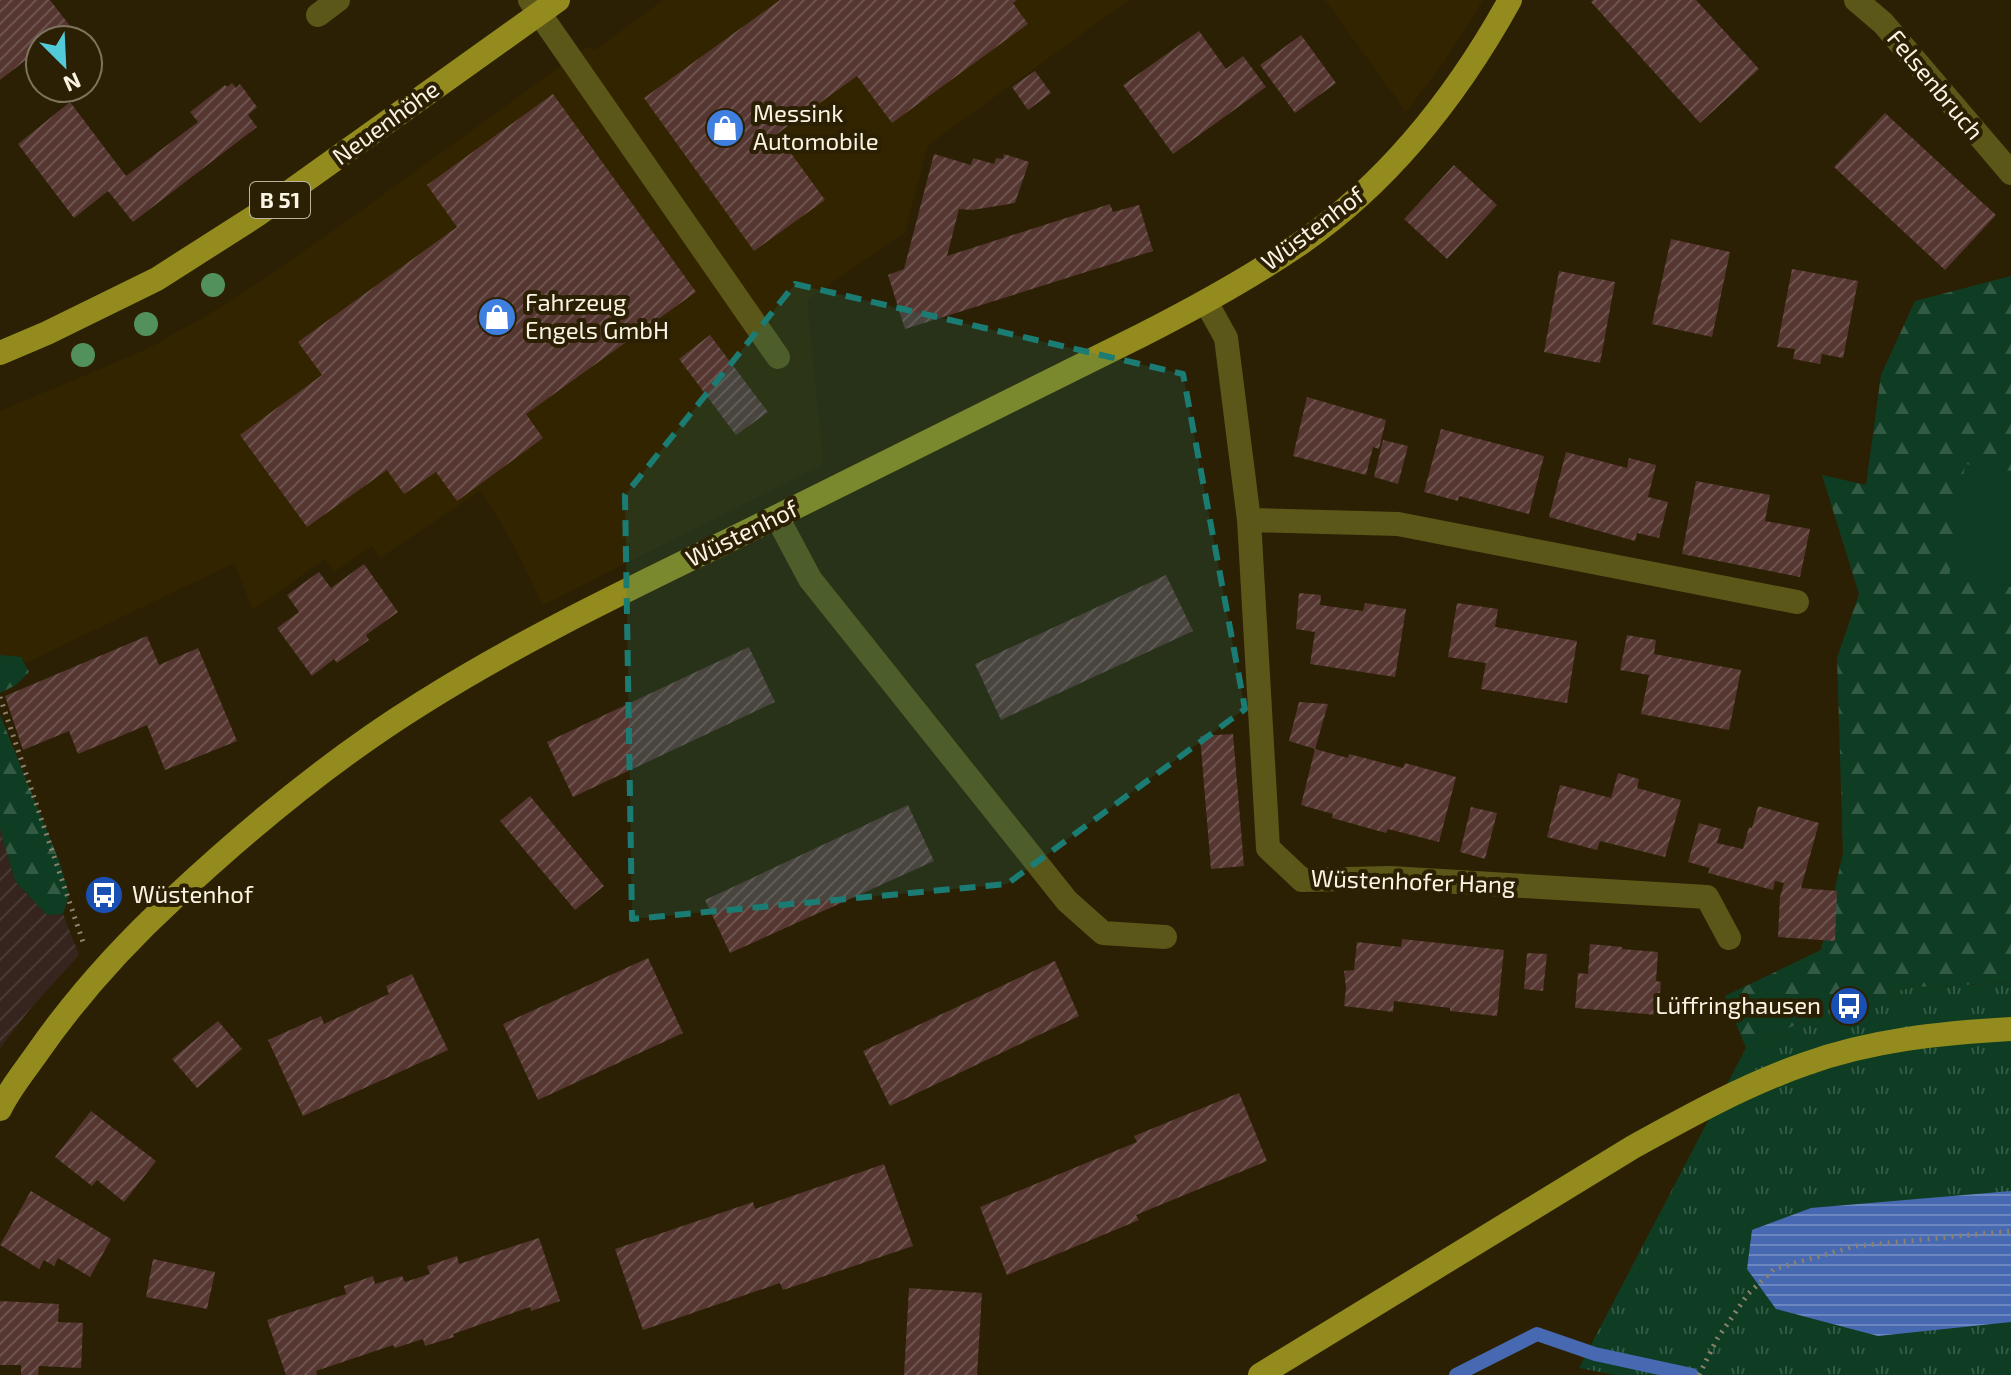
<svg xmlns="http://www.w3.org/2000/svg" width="2011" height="1375" font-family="'Exo 2',sans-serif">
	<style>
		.built { fill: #332400 }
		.industrial { fill: url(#industrial-furrows) }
		.grass { fill: url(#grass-tufts) }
		.forest { fill: url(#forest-firs) }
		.green { fill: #0f3d24 }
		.water { fill: url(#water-rules) }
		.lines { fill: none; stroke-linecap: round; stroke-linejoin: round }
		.stream { stroke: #4769b1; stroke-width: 14 }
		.building { fill: url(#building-hatch) }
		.path { stroke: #8c826b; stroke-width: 5; stroke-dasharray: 2 6; stroke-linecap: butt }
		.minor { stroke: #5b5719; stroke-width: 24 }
		.major { stroke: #938b1d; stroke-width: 24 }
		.tree { fill: #52915c }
		.marked { fill: #1b7c74; fill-opacity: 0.2; stroke: #1b7c74; stroke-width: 6; stroke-dasharray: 16 10; stroke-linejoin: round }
		.labels { text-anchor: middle; stroke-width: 8; stroke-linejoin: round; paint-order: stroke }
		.shield { fill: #2b2003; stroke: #bdb4a0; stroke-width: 2 }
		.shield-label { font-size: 22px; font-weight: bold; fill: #fbf3e3 }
		.street-label { font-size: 24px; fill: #fbf3e3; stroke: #2b2003 }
		.poi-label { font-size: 24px; fill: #fbf3e3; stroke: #2b2003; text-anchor: start }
	</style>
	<defs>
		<pattern id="industrial-furrows" width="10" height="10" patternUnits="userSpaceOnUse" patternTransform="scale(2)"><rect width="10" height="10" fill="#36241e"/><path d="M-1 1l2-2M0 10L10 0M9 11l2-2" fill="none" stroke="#4a3a34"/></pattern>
		<pattern id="grass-tufts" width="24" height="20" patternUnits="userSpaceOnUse" patternTransform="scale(2)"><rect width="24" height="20" fill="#0f3d24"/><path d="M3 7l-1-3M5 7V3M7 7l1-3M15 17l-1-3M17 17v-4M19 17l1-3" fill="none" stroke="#335a44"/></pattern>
		<pattern id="forest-firs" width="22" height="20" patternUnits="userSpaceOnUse" patternTransform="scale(2)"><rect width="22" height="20" fill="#0f3d24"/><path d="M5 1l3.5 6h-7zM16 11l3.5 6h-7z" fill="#335a44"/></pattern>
		<pattern id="water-rules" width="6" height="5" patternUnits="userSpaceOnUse" patternTransform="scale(2)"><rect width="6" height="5" fill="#4769b1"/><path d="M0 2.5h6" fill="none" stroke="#6c86bf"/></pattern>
		<pattern id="building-hatch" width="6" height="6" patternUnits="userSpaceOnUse" patternTransform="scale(2)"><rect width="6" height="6" fill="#553631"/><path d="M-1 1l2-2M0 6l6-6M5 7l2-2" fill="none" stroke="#6e544f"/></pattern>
	</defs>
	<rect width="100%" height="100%" fill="#2b2003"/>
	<path class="built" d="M663,0H1129L928,145L905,232L807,300L823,464L543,605L508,534L480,491L380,558L372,546L334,572L325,559L253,610L234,563L26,663L21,657L0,655V411L147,349L204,317L271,274L344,223L587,47L595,50Z
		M1325,0H1483L1444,62L1406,112Z"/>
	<path class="industrial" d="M0,829L15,881L47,915L63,914L79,955L30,1009L0,1048Z"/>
	<path class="grass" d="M2011,983V1375H1616L1579,1368L1746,1048L1838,1005L1914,987Z"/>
	<path class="forest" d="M2011,276V983L1914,987L1838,1005L1746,1048L1725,996L1821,950L1843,853L1837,658L1859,594L1822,475L1866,485L1881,375L1915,301Z
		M0,655L21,657L29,672L16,685L0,693Z
		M0,715L60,863L69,895L63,914L47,915L15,881L0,829Z"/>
	<path class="green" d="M1965,464L2011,471V587L1949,578Z"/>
	<path class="water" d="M2011,1191V1322L1878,1336L1776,1309L1747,1269L1752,1230L1811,1208Z"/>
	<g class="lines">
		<path class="stream" d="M1456,1375L1537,1334L1595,1354L1692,1375"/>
	</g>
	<path class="building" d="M0,0H50L70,26L52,40H40V49L0,80Z
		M780,0H1017L1013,3L1028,24L892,123L857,76L777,134L825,200L754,251L644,98Z
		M1593,0H1696L1759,69L1700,123L1591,2Z
		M1199,31L1226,69L1243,56L1266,87L1173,154L1123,85Z
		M1301,35L1336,83L1295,113L1260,65Z
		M1035,71L1051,93L1028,110L1012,87Z
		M232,83L236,88L240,84L257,107L248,115L257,127L133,222L108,191L74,218L18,144L70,102L126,176L198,122L190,112L225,85L227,87Z
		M43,88H72L54,102Z
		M553,94L696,292L526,414L543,438L457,501L436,472L404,494L387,470L307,527L240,435L322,375L298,342L457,227L427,185Z
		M1885,113L1996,215L1945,270L1834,167Z
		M934,154L971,165L973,158L994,164L996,158L1003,159L1004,154L1029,162L1015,203L972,210L959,209L947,256L1110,204L1113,212L1139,205L1153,251L905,329L888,275L904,269Z
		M1454,165L1497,205L1447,259L1404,219Z
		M1671,239L1730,252L1712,337L1652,324Z
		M1792,269L1858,281L1843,358L1822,354L1820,364L1793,359L1795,349L1777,347Z
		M1559,271L1615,282L1600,363L1544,352Z
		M710,335L768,412L736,435L679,359Z
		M1307,397L1386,420L1379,449L1373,447L1366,475L1293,456Z
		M1441,429L1544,456L1529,514L1459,496L1458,501L1424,492Z
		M1383,440L1408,446L1398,484L1374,477Z
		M1566,452L1627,468L1629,458L1656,465L1648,497L1668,502L1659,538L1637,533L1635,541L1549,517Z
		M1696,481L1770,495L1765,521L1810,529L1800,577L1682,554Z
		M364,564L398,612L366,635L369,640L337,663L334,659L312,676L277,628L299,612L287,595L319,572L331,588Z
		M1166,575L1193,631L1001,720L975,664Z
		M1299,593L1321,595L1320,605L1363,611L1365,603L1406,609L1395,677L1310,664L1315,632L1296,629Z
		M1457,603L1498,609L1495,627L1577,641L1567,703L1481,689L1486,663L1448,657Z
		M1627,635L1656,640L1654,654L1741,670L1729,730L1641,714L1649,675L1620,670Z
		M147,636L159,665L198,648L237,741L165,770L147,725L78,754L69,731L23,750L5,696Z
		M749,647L775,702L573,797L547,742Z
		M1299,702L1328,704L1315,749L1348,758L1349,754L1403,768L1405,763L1456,777L1439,842L1388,829L1386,833L1332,818L1333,814L1301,805L1315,749L1289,741Z
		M1233,734L1244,866L1211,869L1200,736Z
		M1618,773L1639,779L1637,788L1681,800L1665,857L1600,841L1597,850L1547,837L1560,785L1611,798Z
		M530,796L604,886L575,910L500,821Z
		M908,805L934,861L730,953L705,900Z
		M1758,806L1819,823L1801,888L1837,891L1835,941L1778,937L1780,897L1784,883L1775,881L1773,890L1708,873L1710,868L1688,862L1699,823L1721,829L1717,843L1743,849L1749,827L1752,828Z
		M1471,807L1497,813L1485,859L1460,852Z
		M1402,939L1504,950L1497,1016L1450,1011V1008L1394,1001L1393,1012L1344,1006L1346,988L1344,971L1354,970L1357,942L1401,947Z
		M1590,944L1622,947V949L1658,952L1656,981L1661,982L1658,1015L1575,1008L1578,973L1588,974Z
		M1527,953L1547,954L1543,991L1524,989Z
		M648,958L683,1033L538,1100L503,1024Z
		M1055,961L1079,1016L890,1106L863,1051Z
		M412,974L448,1050L303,1116L268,1040L321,1016L324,1024L389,994L386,986Z
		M218,1021L242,1049L197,1088L172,1059Z
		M1239,1093L1267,1161L1136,1215L1139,1220L1007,1275L980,1207L1137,1142L1134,1136Z
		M91,1111L156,1161L124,1202L97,1180L92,1186L55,1157Z
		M884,1164L913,1246L783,1290L780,1283L643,1330L615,1249L753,1202L755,1209Z
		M31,1191L111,1239L90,1277L58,1258L54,1266L44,1260L39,1269L0,1245Z
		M539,1238L560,1301L531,1311L530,1307L453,1334L454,1337L425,1346L423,1339L395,1348L393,1345L316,1371L317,1374L315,1375H286L267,1320L346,1294L344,1286L373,1276L375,1284L402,1276L405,1282L430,1274L427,1266L457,1256L459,1264Z
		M153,1259L215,1272L207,1309L146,1297Z
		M909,1288L982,1293L977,1375H904Z
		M0,1301L59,1304L58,1322L83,1323L81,1368L39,1366L38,1375H21V1365H0Z"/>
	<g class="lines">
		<path class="path" d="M0,697L83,942
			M1699,1375L1717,1339L1748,1294L1774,1269L1856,1246L2011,1231"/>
		<path class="minor" d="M530,0L778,357
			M1856,0L1883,23L2011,173
			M318,15L338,0
			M1206,302L1226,338L1249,520L1268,848L1302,880L1391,878L1707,897L1729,938
			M777,517L810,579L1067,901L1103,933L1165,937
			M1249,520L1398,524L1797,602"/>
		<path class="major" d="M0,353L47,333L157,279L257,215L558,0
			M0,1109C9,1090 23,1073 35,1056C75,998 122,946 174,898C251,826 332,759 422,703C531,634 649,580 764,523C890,460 1016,398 1142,335C1197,307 1250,278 1301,243C1390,181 1458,94 1510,0
			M1260,1375L1633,1147C1689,1116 1745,1085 1805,1064C1871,1040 1941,1033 2011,1029"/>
	</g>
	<g class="tree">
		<circle cx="213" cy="285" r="12"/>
		<circle cx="146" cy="324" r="12"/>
		<circle cx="83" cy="355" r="12"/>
	</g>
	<path class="marked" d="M795,284L1183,374L1245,709L1007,884L632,919L625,495Z"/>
	<defs>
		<g id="shop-disc" transform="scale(2)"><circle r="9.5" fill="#3f7fe0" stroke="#2b2003"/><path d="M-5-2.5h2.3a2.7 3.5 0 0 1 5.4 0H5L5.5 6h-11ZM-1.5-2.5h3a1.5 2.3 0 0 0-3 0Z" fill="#fff"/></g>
		<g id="bus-disc" transform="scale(2)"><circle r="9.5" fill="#1a4fb4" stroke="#2b2003"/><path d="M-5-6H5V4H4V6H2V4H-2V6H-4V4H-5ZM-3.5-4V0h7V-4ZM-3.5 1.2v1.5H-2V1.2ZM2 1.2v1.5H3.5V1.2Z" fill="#fff"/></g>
	</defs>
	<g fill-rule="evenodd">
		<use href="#shop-disc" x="725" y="128"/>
		<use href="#shop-disc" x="497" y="317"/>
		<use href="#bus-disc" x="104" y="895"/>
		<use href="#bus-disc" x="1849" y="1006"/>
	</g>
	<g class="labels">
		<rect class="shield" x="250" y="182" width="60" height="36" rx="6"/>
		<g class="shield-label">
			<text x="280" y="208">B 51</text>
		</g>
		<g class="street-label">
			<text transform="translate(1935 85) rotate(50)" y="8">Felsenbruch</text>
			<text transform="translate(386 123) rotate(-36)" y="8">Neuenhöhe</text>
			<text transform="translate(1313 229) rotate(-37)" y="8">Wüstenhof</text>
			<text transform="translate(742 534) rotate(-26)" y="8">Wüstenhof</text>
			<text transform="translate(1413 882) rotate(2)" y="8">Wüstenhofer Hang</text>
		</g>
		<g class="poi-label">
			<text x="753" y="122">Messink<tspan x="753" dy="28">Automobile</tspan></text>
			<text x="525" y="311">Fahrzeug<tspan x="525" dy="28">Engels GmbH</tspan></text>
			<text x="132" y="903">Wüstenhof</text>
			<text x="1821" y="1014" text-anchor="end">Lüffringhausen</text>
		</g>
	</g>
	<g transform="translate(64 64) rotate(156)"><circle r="38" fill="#2b2003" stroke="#7e745d" stroke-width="2"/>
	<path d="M0-6L14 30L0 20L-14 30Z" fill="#52cbd9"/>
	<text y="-12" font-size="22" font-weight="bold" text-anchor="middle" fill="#fbf3e3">N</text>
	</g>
</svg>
